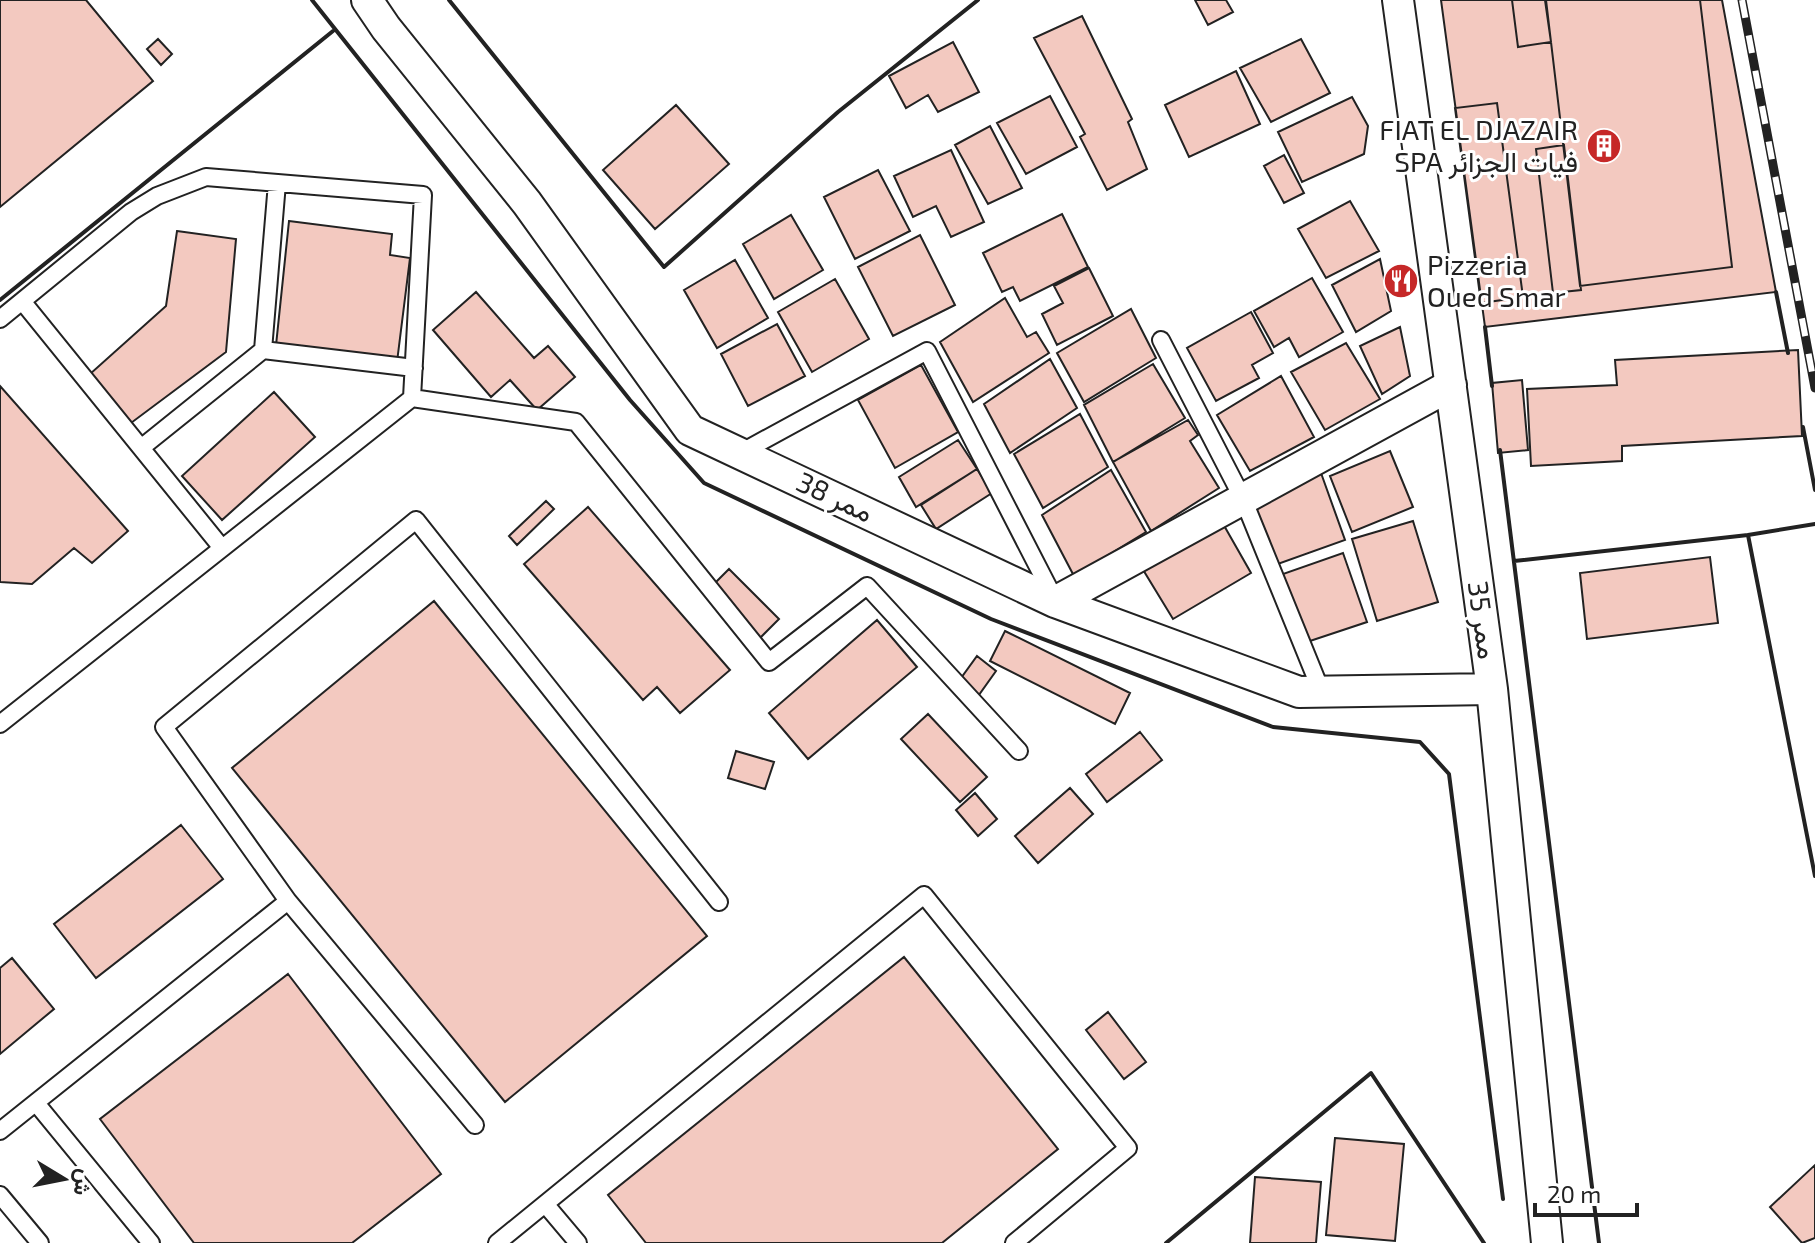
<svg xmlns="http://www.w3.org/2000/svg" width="1815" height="1243" font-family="'Exo 2',Vazirmatn,sans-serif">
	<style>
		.building { fill: #f3c9c0; stroke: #222; stroke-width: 2 }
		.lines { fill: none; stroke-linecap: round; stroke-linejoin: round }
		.lane-casing { stroke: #222; stroke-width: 20 }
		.street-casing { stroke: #222; stroke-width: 34 }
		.lane { stroke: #fff; stroke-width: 16 }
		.street { stroke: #fff; stroke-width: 30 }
		.rail-casing { stroke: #222; stroke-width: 9 }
		.rail { stroke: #fff; stroke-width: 6; stroke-dasharray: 18; stroke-linecap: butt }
		.wall { stroke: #222; stroke-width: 4 }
		.labels { text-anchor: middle; stroke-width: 6; stroke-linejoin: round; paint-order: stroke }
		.poi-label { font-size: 28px; fill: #222; stroke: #fff; text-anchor: end }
		.street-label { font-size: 28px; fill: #222; stroke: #fff }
	</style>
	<rect width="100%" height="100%" fill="#fff"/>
	<path class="building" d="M0,0H86L153,81L0,207Z
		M1195,0H1226L1233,12L1208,25Z
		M1441,0H1722L1776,292L1485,327Z
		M1512,0H1545L1551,42L1518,47Z
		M1546,0H1700L1732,267L1580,286Z
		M1082,16L1132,119L1128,122L1147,169L1107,190L1080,137L1085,134L1034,38Z
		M158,39L172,54L161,65L147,49Z
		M1301,39L1330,93L1271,122L1240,68Z
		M953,42L979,92L938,112L928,95L906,108L889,76Z
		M1236,71L1260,124L1189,157L1165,105Z
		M1050,96L1077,147L1026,174L997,123Z
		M1352,97L1368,126L1364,154L1302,182L1278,132Z
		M1497,103L1523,297L1481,303L1455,108Z
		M676,105L729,164L655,229L603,170Z
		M990,126L1022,188L988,204L955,145Z
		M1564,145L1581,290L1553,293L1536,149Z
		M951,150L984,222L951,237L936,206L913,217L894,176Z
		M1284,155L1304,193L1284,203L1264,166Z
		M878,170L910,231L855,259L824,197Z
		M1350,201L1379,251L1326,278L1298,229Z
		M1062,214L1088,267L1020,301L1013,287L1002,292L983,253Z
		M791,215L823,270L774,299L743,244Z
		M289,221L392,234L390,255L410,258L396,370L275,355Z
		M177,231L236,239L226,352L131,423L90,374L166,306Z
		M920,235L955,305L893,336L858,267Z
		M1380,259L1391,311L1356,332L1332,285Z
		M735,260L768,318L717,348L684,290Z
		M1089,268L1113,316L1057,345L1042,314L1063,303L1054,286Z
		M1312,278L1343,332L1299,357L1289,338L1274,347L1254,311Z
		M835,279L869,339L812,372L778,312Z
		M476,292L534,358L548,346L575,377L537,410L510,380L491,397L433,330Z
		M1005,298L1027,337L1036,332L1049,353L973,402L940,342Z
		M1131,309L1156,358L1084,402L1057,353Z
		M1251,312L1273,353L1252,365L1259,378L1216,401L1187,348Z
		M777,324L805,376L748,406L721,354Z
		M1400,327L1410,376L1382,394L1360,346Z
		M1346,343L1380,399L1325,430L1291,372Z
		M1798,350L1802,436L1622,446V461L1531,466L1527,389L1617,385L1615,360Z
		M1050,359L1077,408L1010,453L984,404Z
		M1153,364L1185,418L1113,462L1084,405Z
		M921,365L958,432L895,468L858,400Z
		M1281,376L1314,437L1250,471L1217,415Z
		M1522,380L1528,450L1498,453L1492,383Z
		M0,386L128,531L92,563L74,548L32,584L0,582Z
		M274,392L315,437L222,520L182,476Z
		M1080,414L1108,467L1043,508L1014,454Z
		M1188,420L1198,435L1190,441L1219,488L1151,531L1113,462Z
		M958,440L977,469L916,507L899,477Z
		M1390,451L1413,507L1352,532L1330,476Z
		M977,469L992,493L936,529L921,505Z
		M1111,470L1146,532L1074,576L1042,515Z
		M1321,473L1345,540L1275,565L1255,505Z
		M546,501L554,509L517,545L509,536Z
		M588,507L730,670L680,713L657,687L643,700L524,564Z
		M1413,521L1438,602L1377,621L1352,539Z
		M1222,522L1251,573L1173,619L1142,568Z
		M1343,553L1367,622L1304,643L1280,575Z
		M1710,557L1718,623L1587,639L1580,573Z
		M729,569L779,619L756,642L706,592Z
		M434,601L707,936L505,1102L232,768Z
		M877,620L917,667L808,759L769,713Z
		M1005,631L1130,693L1115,724L990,661Z
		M977,656L996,671L976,699L956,685Z
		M928,714L987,777L960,802L901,739Z
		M1140,732L1162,760L1107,802L1086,774Z
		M736,751L774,762L765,789L728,778Z
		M1070,788L1093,814L1038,863L1015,836Z
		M975,793L997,819L978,836L956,810Z
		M181,825L223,879L96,978L54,924Z
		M904,957L1058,1149L942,1243H646L608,1195Z
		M12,958L54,1009L0,1054V968Z
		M288,974L441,1174L352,1243H194L100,1119Z
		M1108,1012L1146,1062L1124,1079L1086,1030Z
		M1335,1138L1404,1144L1395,1241L1326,1235Z
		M1815,1165V1238L1802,1243L1770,1207Z
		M1255,1177L1321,1182L1316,1243H1250Z"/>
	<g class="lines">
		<g class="lane-casing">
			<path id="lane" d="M22,301L222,548
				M0,319L131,212L157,196L206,177L423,195L412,398L0,724
				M1161,340L1244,501L1322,693
				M263,350L277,183
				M412,398L576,422L769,662L867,586L1019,751
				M141,448L263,350L414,368
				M742,452L927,351L1055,600
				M288,901L164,727L416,520L719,902
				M36,1103L151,1243
				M0,1131L288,901L475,1125
				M0,1195L40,1243
				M546,1205L578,1243
				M497,1243L924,895L1128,1148L1014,1243"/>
		</g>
		<g class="street-casing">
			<path id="street" d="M367,0L386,28L527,203L690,430L1055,602L1299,692L1492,689
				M1398,0L1492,689L1547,1243
				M1055,602L1451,385"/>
		</g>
		<use href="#lane" class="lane"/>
		<use href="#street" class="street"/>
		<g class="rail-casing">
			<path id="rail" d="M1742,0L1815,388"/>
		</g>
		<use href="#rail" class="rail"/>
		<path class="wall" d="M312,0L630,400L704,483L991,619L1273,727L1420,742L1449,774L1503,1199
			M449,0L664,267L838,112L978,0
			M1776,292L1788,353
			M0,300L333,31
			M1485,327L1492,386
			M1803,427L1815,490
			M1500,450L1599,1243
			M1815,524L1748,535L1815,876
			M1514,561L1748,535
			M1166,1243L1371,1073L1484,1243"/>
	</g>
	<defs>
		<g id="building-disc" transform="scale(1.8)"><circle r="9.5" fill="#c62828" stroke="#fff"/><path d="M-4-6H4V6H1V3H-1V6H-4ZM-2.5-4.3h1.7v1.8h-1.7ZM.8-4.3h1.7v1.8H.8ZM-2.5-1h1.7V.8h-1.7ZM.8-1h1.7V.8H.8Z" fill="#fff"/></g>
		<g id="restaurant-disc" transform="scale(1.8)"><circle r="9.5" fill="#c62828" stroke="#fff"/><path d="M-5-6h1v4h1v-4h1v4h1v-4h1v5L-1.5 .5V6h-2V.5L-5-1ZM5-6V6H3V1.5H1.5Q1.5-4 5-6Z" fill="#fff"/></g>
	</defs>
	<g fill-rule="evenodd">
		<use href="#building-disc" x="1604" y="146"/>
		<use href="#restaurant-disc" x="1401" y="281"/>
	</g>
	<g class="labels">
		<g class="poi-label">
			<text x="1578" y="140">FIAT EL DJAZAIR<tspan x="1578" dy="32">SPA فيات الجزائر</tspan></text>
			<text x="1427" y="275" text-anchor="start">Pizzeria<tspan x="1427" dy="32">Oued Smar</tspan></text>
		</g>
		<g class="street-label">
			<text transform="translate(835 497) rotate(25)" y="10">ممر 38</text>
			<text transform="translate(1483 620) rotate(82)" y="10">ممر 35</text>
		</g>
	</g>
	<g transform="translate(64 1179) rotate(100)" stroke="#ffffff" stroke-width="6" paint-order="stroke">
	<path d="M0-6L14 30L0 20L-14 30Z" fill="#222222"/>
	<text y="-12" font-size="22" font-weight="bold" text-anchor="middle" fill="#222222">ش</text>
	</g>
	<path d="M1535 1203v12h102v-12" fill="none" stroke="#222222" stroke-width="4"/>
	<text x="1547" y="1203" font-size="24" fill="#222222" stroke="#ffffff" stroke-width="6" paint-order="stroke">20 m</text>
</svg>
